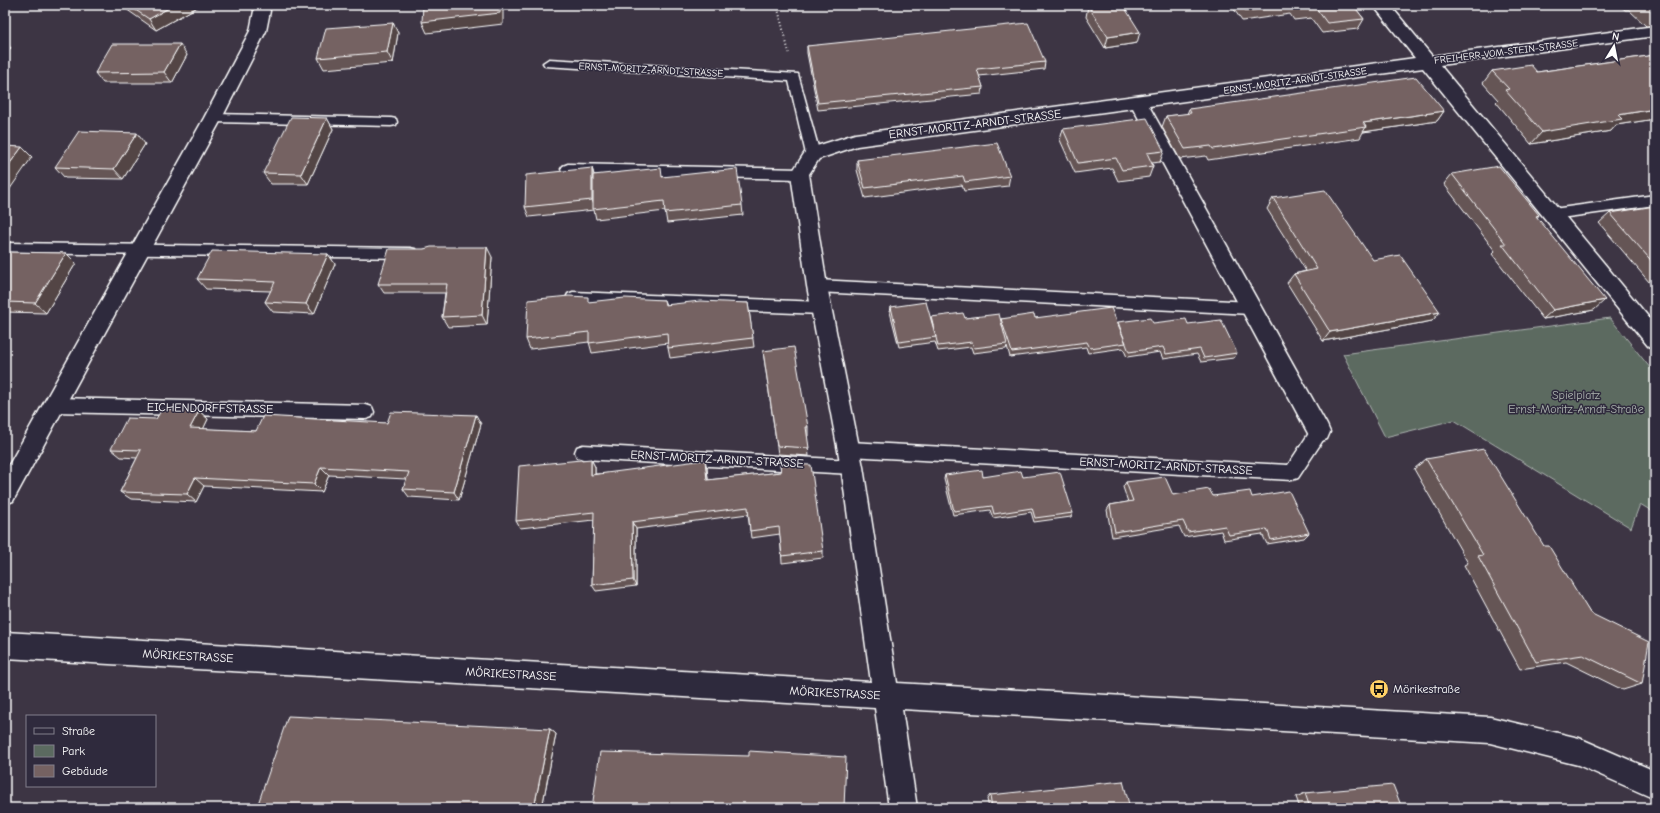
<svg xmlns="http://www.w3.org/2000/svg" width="1660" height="813" font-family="'Comic Neue',sans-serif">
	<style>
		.green { fill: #5b6a60; stroke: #adb4b0 }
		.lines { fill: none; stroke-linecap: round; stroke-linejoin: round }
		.lane-casing { stroke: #fff; stroke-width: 3 }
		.street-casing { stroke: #fff; stroke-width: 3 }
		.path { stroke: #fff; stroke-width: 2; stroke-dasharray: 1 2.5; stroke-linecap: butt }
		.lane { fill: #2f2a3d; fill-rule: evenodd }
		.street { fill: #2f2a3d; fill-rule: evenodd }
		.wall { fill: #655454; stroke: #fff }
		.shaded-wall { fill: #524545; stroke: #fff }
		.building { fill: #756262; stroke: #fff }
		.labels { text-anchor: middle; stroke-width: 3; stroke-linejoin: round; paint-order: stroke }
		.far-street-label { font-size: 10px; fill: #fff; stroke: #2f2a3d }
		.street-label { font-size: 12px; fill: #fff; stroke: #2f2a3d }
		.park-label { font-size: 12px; fill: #adb4b0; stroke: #2f2a3d }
		.poi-label { font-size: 12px; fill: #fff; stroke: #2f2a3d; text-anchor: start }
	</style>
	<rect width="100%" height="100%" fill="#3d3544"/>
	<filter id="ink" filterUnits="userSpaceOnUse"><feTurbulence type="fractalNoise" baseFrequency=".025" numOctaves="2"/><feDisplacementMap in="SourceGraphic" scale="8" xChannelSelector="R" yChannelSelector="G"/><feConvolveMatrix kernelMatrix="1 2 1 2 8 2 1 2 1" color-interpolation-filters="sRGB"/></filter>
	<g filter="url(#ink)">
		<path class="green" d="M1610,318L1655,374V513L1640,504L1631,528L1454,420L1385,437L1343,354Z"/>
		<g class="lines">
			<g class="lane-casing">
				<path id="lane" d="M549,59L798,74L820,154L818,157H808L806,154L789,81L545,66L543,63Z
					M213,114L391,118L396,119L397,122L396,125L391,126L213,122L208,121L207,118L208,115Z
					M568,164L800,169L805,171L807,174L805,177L800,179L568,174L563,172L561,169L563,166Z
					M1655,195V205L1553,219L1548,218L1546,214L1548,210L1553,209Z
					M5,243L410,248L415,249L417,253L415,257L410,258L5,253Z
					M817,280L1251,302L1256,304L1258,308L1256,312L1251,314L817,292L812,290L810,286L812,282Z
					M573,292L822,302L827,304L829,308L827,312L822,314L573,304L568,302L566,298L568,294Z
					M55,398L366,405L372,407L374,412L372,417L366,419L55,412L49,410L47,405L49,400Z
					M1319,425L1325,427L1327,432L1325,437L1298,478L1292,480L849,456L843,454L841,449L843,444L849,442L1288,465L1313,427Z
					M583,445L852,460L858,462L860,467L858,472L852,474L583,459L577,457L575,452L577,447Z"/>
			</g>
			<g class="street-casing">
				<path id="street" d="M252,5H268L270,11L266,31L222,118L13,501L5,504V472L204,118L250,31L254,11Z
					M1373,5H1390L1432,56L1655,26V36L1440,65L1655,325V349L1648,346L1423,68L1149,106L1327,425L1330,432L1327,439L1319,442L1311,439L1133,108L857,146L819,159L809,174L827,286L863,467L897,683L1490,717L1579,738L1655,771V799L1578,765L1490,743L902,709L917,808H889L875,708L5,658V632L871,682L841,467L807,286L791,174L807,149L855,134L1415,58Z"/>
			</g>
			<path class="path" d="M777,5L789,53"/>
			<use href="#lane" class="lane"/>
			<use href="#street" class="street"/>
		</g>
		<path class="wall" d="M123,5H201L156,30L126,9Z
			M1231,5H1353L1364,19L1358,29L1322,33L1311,18L1294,20L1290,14L1242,21Z
			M1453,5H1473L1455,7Z
			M1619,5H1655V25L1646,26L1629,10H1625Z
			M1088,6L1137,43L1105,48L1086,17Z
			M393,23L398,33L393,63L324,69L318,58Z
			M807,46L1045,62L1044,69L979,76L983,87L982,94L818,110L807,53Z
			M187,55L172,83H103L95,73Z
			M1655,55V119L1616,125L1611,131L1531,144L1496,102L1498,100L1483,83L1492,71L1537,72Z
			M1189,109L1444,111L1437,121L1363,132L1360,138L1208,160L1206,156L1180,159L1162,127L1166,116L1187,114Z
			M327,118L333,129L308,184H271L263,173Z
			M1063,129L1164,151L1160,162L1152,163L1153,166L1149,177L1118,181L1112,168L1075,173L1060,140Z
			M145,144L123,179L65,178L55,167Z
			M857,160L1010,176L1008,186L964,191L962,185L865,198L857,170Z
			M592,168L594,175L663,177L742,205L743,215L667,223L665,211L596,219L594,210L529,217L525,207Z
			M1452,174L1539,215L1537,218L1594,310L1543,319L1492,254L1495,251L1444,184Z
			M1273,198L1373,260L1440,312L1432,321L1323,341L1287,283L1294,274L1306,271L1267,209Z
			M1655,206V289L1599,223L1610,213Z
			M424,249L492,257L487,325L448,327L442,317L445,293H384L378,284Z
			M5,252L66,253L76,263L46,313L5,312Z
			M328,254L335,264L314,314L273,312L265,302L271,291L206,289L197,279Z
			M664,300L666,305L748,303L754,347L670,358L668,348V343L592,353L589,342L530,349L526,339L590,302Z
			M891,307L930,317L1001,319L1035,318L1117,323L1188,324L1237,353L1234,358L1201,362L1197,354L1163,359L1160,352L1127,357L1123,348L1088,353L1086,347L1010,357L1007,346L1006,349L973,353L971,347L938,351L935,342L899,347L890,312Z
			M763,351L808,427V436H807L809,456L778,454Z
			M199,411L208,419L203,429L256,431L387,423L481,424L459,500L409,497L403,489L406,479L329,475L322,492L204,486L196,502L131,499L120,492L137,458L121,457L111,449L156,419Z
			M591,459L595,467V474L707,468L708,480L781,472L780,464L823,551V558L782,563L780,534L751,538L748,514L636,529V586L596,591L592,585L594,520L520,528L516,521Z
			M1426,459L1544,546L1590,613L1642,684L1623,690L1566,662L1520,669L1464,565L1468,563L1414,469Z
			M945,475L983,477H1023L1073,513L1071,517L1034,522L1031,512L993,518L990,510L953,515L944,479Z
			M1126,482L1173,495L1213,496L1252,497L1309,533L1304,538L1267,544L1262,534L1224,540L1221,531L1184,537L1179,526L1112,537L1107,510L1110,505L1128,502L1123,487Z
			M550,729L556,734L542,808H271L258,804Z
			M1305,793L1402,808H1300L1296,797Z
			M990,795L1130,808H989L987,799Z"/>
		<path class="shaded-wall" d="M174,5H201L156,30L149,19Z
			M500,5H503V24L427,33L422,22Z
			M393,23L398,33L393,63L387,52Z
			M1140,32L1137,43L1105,48L1108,37Z
			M5,41L11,48L5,53Z
			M180,44L187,55L172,83L164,72Z
			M1655,109V119L1616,125L1611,131L1531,144L1542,132L1618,115Z
			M1444,111L1437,121L1363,132L1366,127L1363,123Z
			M327,118L333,129L308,184L301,174Z
			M137,133L145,144L123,179L114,169Z
			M22,147L32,157L5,196V170Z
			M592,168L595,178V208L592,200Z
			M487,247L492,257L487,325L482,315Z
			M66,253L76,263L46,313L35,303Z
			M328,254L335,264L314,314L306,304Z
			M1605,300L1594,310L1543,319L1553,310Z
			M1440,312L1432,321L1323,341L1330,332Z
			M199,411L208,419L200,436L190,428Z
			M476,415L481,424L459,500L454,492Z
			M591,459L595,467V482L591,475Z
			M705,460L707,468L709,488L707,480Z
			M321,467L329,475L322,492L314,484Z
			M195,478L204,486L196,502L187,494Z
			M632,522L636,529V586L633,580Z
			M550,729L556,734L542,808H534Z"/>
		<path class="building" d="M128,5H174L149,19Z
			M423,5H500V13L422,22Z
			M1093,5H1123L1140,32L1108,37L1088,6Z
			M1242,5H1292L1246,11Z
			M1295,5H1353L1364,19L1327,23L1316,8L1298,10Z
			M1648,5H1655V12Z
			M393,23L387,52L318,58L326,28Z
			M1028,23L1045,62L977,69L983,87L818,103L807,46Z
			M112,44H180L164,72L95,73Z
			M1655,55V109L1618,115L1622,119L1542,132L1505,90L1509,89L1492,71L1531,65L1537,72Z
			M1416,77L1444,111L1363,123L1366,127L1213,149L1211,146L1185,149L1166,116L1191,113L1189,109Z
			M291,117L327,118L301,174L263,173Z
			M1147,118L1164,151L1147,153L1153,166L1122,170L1116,158L1078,163L1063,129Z
			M79,131L137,133L114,169L55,167Z
			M997,143L1010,176L965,182L963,176L865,188L857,160Z
			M5,146L22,147L5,170Z
			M1499,166L1539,215L1536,216L1605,300L1553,310L1502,244H1506L1452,174Z
			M592,168V200L525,207L526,175Z
			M661,168L662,177L737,169L742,205L665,213L664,201L593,209V175Z
			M1325,190L1373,260L1400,255L1440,312L1330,332L1294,274L1317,269L1273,198Z
			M1655,206V265L1610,213Z
			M431,247H487L482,315L442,317L447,284H378L389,249H424Z
			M212,251L328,254L306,304L265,302L275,282L197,279Z
			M5,252L66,253L35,303L5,302Z
			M569,296L588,297V302L625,298L664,300L665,305L700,301L748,303L753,338L668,348L667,333L589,343V332L526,339L528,300Z
			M926,302L936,337L899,342L891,307Z
			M1111,308L1126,343L1090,348L1087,342L1012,352L1001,319L1034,314L1035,318Z
			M963,313L965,318L999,314L1007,344L974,348L972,342L938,346L931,317Z
			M1150,318L1153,323L1186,319L1188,324L1221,320L1237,353L1204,358L1200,349L1166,354L1163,347L1129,352L1118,322Z
			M794,347L808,427H806L809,448L777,446L763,351Z
			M162,409L199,411L190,428L256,431L263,416L387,423L391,412L476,415L454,492L403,489L409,472L321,467L314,484L195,478L187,494L120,492L141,450L111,449L127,418L156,419Z
			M1484,449L1544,546H1549L1590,613L1649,642L1642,684L1583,655L1536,662L1478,556L1483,555L1426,459Z
			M591,459V475L705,460L707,480L781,472L780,464L811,465L823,551L782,556L779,527L750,531L748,507L632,522L633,580L592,585L594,512L516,521L519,466Z
			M982,470L983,477L1021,471L1023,477L1060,472L1073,513L1035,518L1032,508L994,514L992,506L954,511L945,475Z
			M1165,477L1173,495L1209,489L1213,496L1250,491L1252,497L1289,491L1309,533L1271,540L1267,529L1229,535L1225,526L1188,532L1183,521L1115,532L1110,505L1133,501L1126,482Z
			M288,716L550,729L534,808H316V806L258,804Z
			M749,751L846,757L844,808H592L600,752L749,756Z
			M1123,781L1130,808H992L990,795Z
			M1393,785L1402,808H1310L1305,793Z"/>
	</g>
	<defs>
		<g id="bus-disc" transform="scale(1)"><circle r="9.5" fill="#ffd166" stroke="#2f2a3d"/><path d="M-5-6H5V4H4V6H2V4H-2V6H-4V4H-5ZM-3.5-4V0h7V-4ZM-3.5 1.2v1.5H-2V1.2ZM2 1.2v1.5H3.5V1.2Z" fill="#111"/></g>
	</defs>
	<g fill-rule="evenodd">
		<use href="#bus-disc" x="1379" y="689"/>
	</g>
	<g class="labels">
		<g class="far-street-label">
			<text transform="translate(1506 51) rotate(-7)" y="4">FREIHERR-VOM-STEIN-STRASSE</text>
			<text transform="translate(651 69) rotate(3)" y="4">ERNST-MORITZ-ARNDT-STRASSE</text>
			<text transform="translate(1295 80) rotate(-8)" y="4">ERNST-MORITZ-ARNDT-STRASSE</text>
		</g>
		<g class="street-label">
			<text transform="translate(975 124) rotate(-7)" y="4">ERNST-MORITZ-ARNDT-STRASSE</text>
			<text transform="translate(210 408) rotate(1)" y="4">EICHENDORFFSTRASSE</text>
			<text transform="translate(717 459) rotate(3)" y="4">ERNST-MORITZ-ARNDT-STRASSE</text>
			<text transform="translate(1166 466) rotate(3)" y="4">ERNST-MORITZ-ARNDT-STRASSE</text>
			<text transform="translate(188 656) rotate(3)" y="4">MÖRIKESTRASSE</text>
			<text transform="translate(511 674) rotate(3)" y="4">MÖRIKESTRASSE</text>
			<text transform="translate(835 693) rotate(3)" y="4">MÖRIKESTRASSE</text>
		</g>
		<g class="park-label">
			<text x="1576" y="399">Spielplatz<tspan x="1576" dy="14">Ernst-Moritz-Arndt-Straße</tspan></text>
		</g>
		<g class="poi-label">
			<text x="1393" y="693">Mörikestraße</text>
		</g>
	</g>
	<rect width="1660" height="813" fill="none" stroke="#2f2a3d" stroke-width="20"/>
	<rect x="10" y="10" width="1640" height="793" fill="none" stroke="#fff" stroke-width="1.5" filter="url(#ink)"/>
	<rect x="26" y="715" width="130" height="72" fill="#2f2a3d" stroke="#827f8b"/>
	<rect x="34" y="728" width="20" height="6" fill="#2f2a3d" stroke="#827f8b"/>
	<text x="62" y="735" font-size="12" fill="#ffffff">Straße</text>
	<rect x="34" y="745" width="20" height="12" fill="#5b6a60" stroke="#827f8b"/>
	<text x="62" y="755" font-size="12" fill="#ffffff">Park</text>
	<rect x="34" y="765" width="20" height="12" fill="#756262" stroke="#827f8b"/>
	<text x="62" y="775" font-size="12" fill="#ffffff">Gebäude</text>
	<g transform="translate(1614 46) rotate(10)" stroke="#2f2a3d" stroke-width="3" paint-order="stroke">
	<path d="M0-3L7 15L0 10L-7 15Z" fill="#ffffff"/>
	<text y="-6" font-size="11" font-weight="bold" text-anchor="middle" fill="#ffffff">N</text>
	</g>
</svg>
